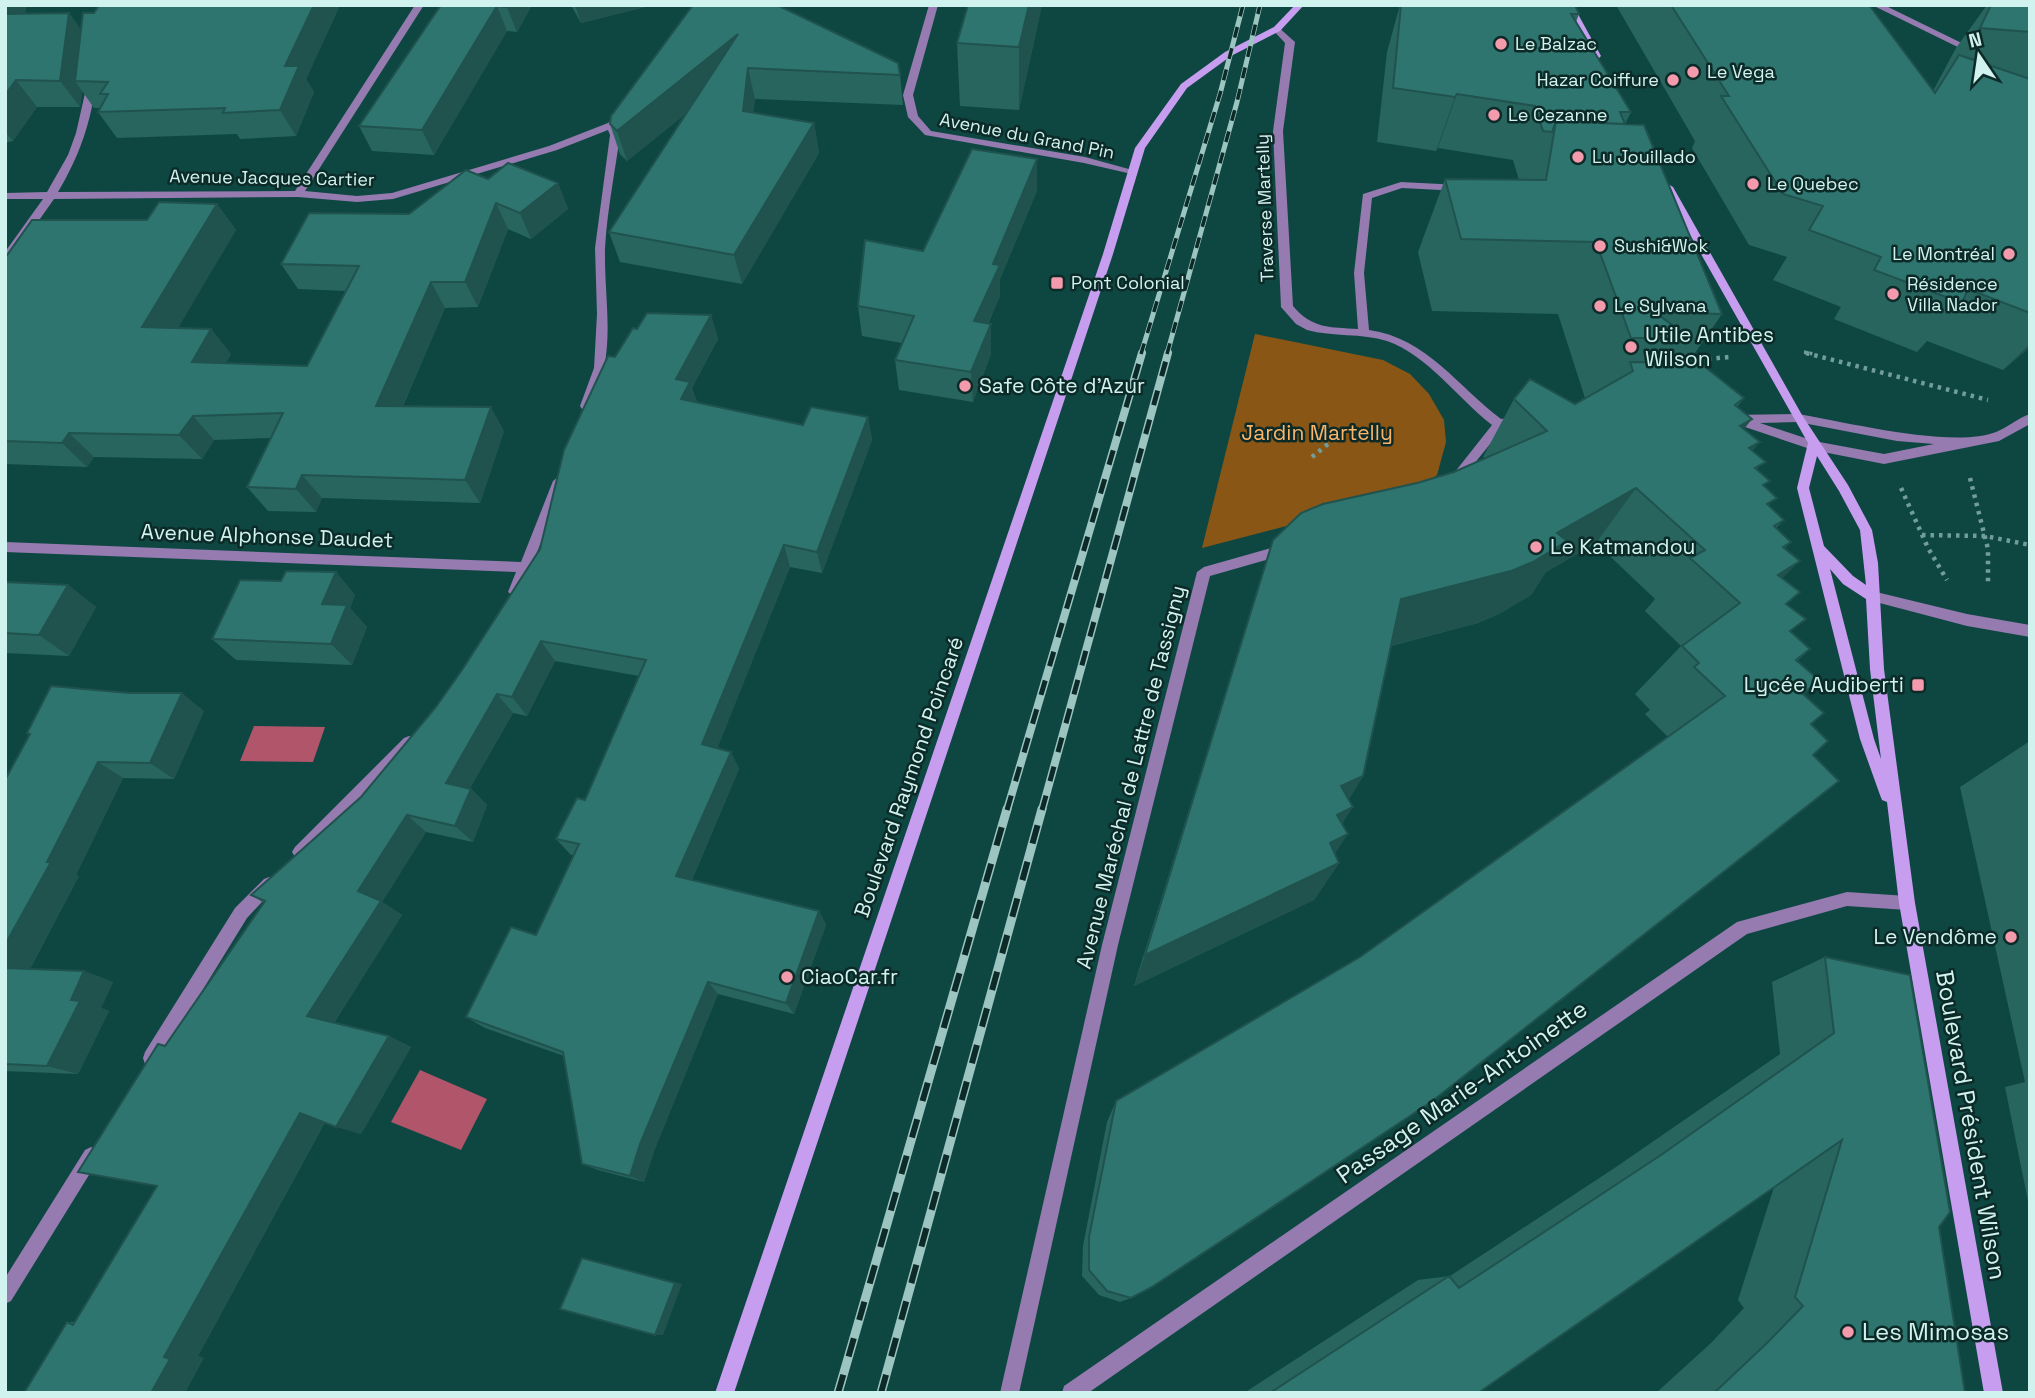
<svg xmlns="http://www.w3.org/2000/svg" width="2035" height="1398" font-family="'Space Grotesk',sans-serif">
	<style>
		.green { fill: #895616 }
		.water { fill: #b1556b }
		.lines { fill: none; stroke-linecap: round; stroke-linejoin: round }
		.path-far1 { stroke: #719e9a; stroke-width: 3.5; stroke-dasharray: 2.5 3.5; stroke-linecap: butt }
		.path { stroke: #719e9a; stroke-width: 4.5; stroke-dasharray: 3.5 5; stroke-linecap: butt }
		.minor { fill: #957baf; fill-rule: evenodd }
		.secondary { fill: #c79df0; fill-rule: evenodd }
		.rail-far2-casing { stroke: #9cc4c0; stroke-width: 5 }
		.rail-far1-casing { stroke: #9cc4c0; stroke-width: 8 }
		.rail-casing { stroke: #9cc4c0; stroke-width: 9 }
		.rail-far2 { stroke: #0c2a27; stroke-width: 3.5; stroke-dasharray: 11; stroke-linecap: butt }
		.rail-far1 { stroke: #0c2a27; stroke-width: 5; stroke-dasharray: 15; stroke-linecap: butt }
		.rail { stroke: #0c2a27; stroke-width: 6; stroke-dasharray: 19; stroke-linecap: butt }
		.wall { fill: #28655f }
		.shaded-wall { fill: #20524e }
		.building { fill: #2e756f; stroke: #20524e; stroke-width: 2 }
		.poi-dot { fill: #f39aac; stroke: #0c2a27; stroke-width: 2.5 }
		.labels { text-anchor: middle; stroke-width: 5; stroke-linejoin: round; paint-order: stroke }
		.far-poi-label { font-size: 18px; fill: #d1f3ef; stroke: #0c2a27; text-anchor: start }
		.far-street-label { font-size: 18px; fill: #d1f3ef; stroke: #0c2a27 }
		.poi-label { font-size: 21px; fill: #d1f3ef; stroke: #0c2a27; text-anchor: start }
		.park-label { font-size: 21px; fill: #fab56b; stroke: #0c2a27 }
		.street-label { font-size: 21px; fill: #d1f3ef; stroke: #0c2a27 }
		.near-street-label { font-size: 24px; fill: #d1f3ef; stroke: #0c2a27 }
		.near-poi-label { font-size: 24px; fill: #d1f3ef; stroke: #0c2a27; text-anchor: start }
	</style>
	<rect width="100%" height="100%" fill="#0e4742"/>
	<path class="green" d="M1255,334L1383,360L1410,374L1429,394L1444,420L1446,442L1437,475L1410,494L1202,548Z"/>
	<path class="water" d="M254,726L325,727L313,762L240,761Z
		M420,1070L487,1099L461,1150L391,1122Z"/>
	<g class="lines">
		<path class="path-far1" d="M1804,352L1814,354"/>
		<path class="path" d="M1806,353L1988,400
			M1708,359L1729,357
			M1312,457L1339,435
			M1970,478L1988,549V583
			M1901,488L1928,548L1947,580
			M1922,535L1985,536L2030,545"/>
		<path class="minor" d="M415,5H424L305,191L357,196L392,193L549,146L608,123L613,118H619L621,120L616,125L620,135C615,172 607,211 605,249C604,307 618,352 590,409H582L580,406L594,368L597,314L595,248L610,135L608,130L557,150L393,199L357,202L298,197L54,199L9,263L5,264V252L43,199H5V193L47,192L68,155L76,133L88,80L96,82C91,123 79,157 58,192L295,191Z
			M929,5H938L913,95L918,116L931,131L1085,157L1136,171V175L1084,163L925,135L908,117L903,95Z
			M1872,5H1884L1980,52L1972,54Z
			M1277,26L1295,42L1283,131L1293,306C1312,329 1330,327 1358,329L1354,273L1363,194L1401,182L1460,185L1465,188L1460,191L1402,188L1372,198L1364,273L1369,330C1427,338 1458,387 1501,419L1517,417L1523,421L1521,424L1503,428L1457,485L1453,487L1447,482L1492,425C1457,398 1429,356 1387,341C1362,333 1333,337 1307,330L1296,324L1281,307L1273,131L1285,43L1272,29Z
			M1798,414C1846,422 1953,449 1996,432C2008,427 2018,418 2030,414V424L1999,441L1884,464L1813,450L1742,426L1740,423L1729,422L1727,419L1733,415ZM1798,422L1897,441L1934,444L1884,454L1814,441L1760,423Z
			M559,476L565,481L532,565L534,567L520,596L515,597L508,592L516,572L5,552V542L521,562L553,481Z
			M1285,544L1291,549L1290,553L1210,576L1118,945L1019,1393H1000L1102,945L1197,572L1204,567Z
			M1872,591L1967,614L2030,625V637L1967,626L1872,601L1865,596Z
			M409,736L414,738L416,742L414,746L305,857L300,859L295,857L292,852L295,847L404,738Z
			M269,877L274,879L277,884L274,889L247,918L157,1064L151,1066L145,1064L143,1058L145,1052L235,908L264,879Z
			M1847,892L1907,896L1912,898L1915,903L1912,908L1907,910L1847,906L1747,934L1088,1393H1062L1064,1386L1737,922Z
			M91,1147L97,1150L100,1156L97,1162L11,1301L5,1304V1278L85,1150Z"/>
		<path class="secondary" d="M1295,5H1304L1280,31L1231,56L1187,88L1145,148L1113,254L734,1393H715L1103,254L1135,148L1181,84L1225,52L1274,27Z
			M1564,5H1573L1601,56L1599,58L1591,56Z
			M1668,184L1673,187L1802,415L1848,485L1872,530L1878,563L1884,669L1915,903L2003,1393H1984L1899,903L1887,802L1882,800L1880,795L1860,739L1797,488L1808,443L1663,187ZM1817,456L1839,491L1860,530L1866,585L1853,576L1824,546L1809,488ZM1830,569L1843,584L1866,599L1870,669L1881,759L1874,739Z"/>
		<g class="rail-far2-casing">
			<path id="rail-far2" d="M1141,354L1220,94L1243,5
				M1167,354L1237,102L1260,5"/>
		</g>
		<g class="rail-far1-casing">
			<path id="rail-far1" d="M1007,810L1142,353
				M1042,810L1168,353"/>
		</g>
		<g class="rail-casing">
			<path id="rail" d="M838,1393L1007,809
				M881,1393L1042,809"/>
		</g>
		<use href="#rail-far2" class="rail-far2"/>
		<use href="#rail-far1" class="rail-far1"/>
		<use href="#rail" class="rail"/>
	</g>
	<path class="wall" d="M5,5L26,13H69L81,30L99,5H340L306,79L314,92L296,136L240,139L237,134L117,138L98,112L100,108H94L82,91L80,107H37L13,141L8,142L5,145Z
		M439,5H532L517,32L507,31L434,155L372,151L359,126L439,7Z
		M571,5H653L581,23Z
		M693,5L900,75L903,105L755,99L753,113L814,123L819,153L742,284L620,262L609,232L689,111L627,161L620,154L610,124Z
		M968,5H1042L1019,110L960,106L957,43Z
		M1400,5H1575L1579,14L1576,22L1631,112L1625,124L1722,314L1688,363L1744,398L1737,407L1744,429L1753,451L1758,470L1765,487L1770,507L1784,520L1776,528L1791,542L1785,548L1782,578L1791,632L1810,649L1131,1298L1120,1302L1099,1295L1082,1276L1083,1246L1107,1122L1116,1101L1360,957L1668,737L1645,714L1650,710L1635,694L1681,646L1645,611L1655,599L1596,543L1546,572L1531,595L1499,614L1478,623L1391,646L1363,776L1349,799L1335,854L1339,863L1314,900L1134,986L1273,540L1417,483L1454,472L1485,458L1483,457L1514,399L1575,404L1585,398L1558,314L1432,311L1418,252L1445,179L1519,180L1513,160L1438,148L1436,151L1377,142L1387,52Z
		M1616,5H1869L1933,91L1956,48L1987,5H2030V347L2003,370L1927,341L1917,352L1834,319L1841,307L1773,280L1787,257L1749,245L1692,148L1695,141Z
		M1037,159V191L1000,279V296L988,324L991,354L973,402L899,390L895,360L902,343L862,336L858,306Z
		M488,179L558,183L568,209L531,239L508,229L478,307L445,308L403,406L504,431L480,503L322,498L316,512L268,511L247,487L271,438L214,440L202,459L94,457L87,467L5,464V258L147,220L217,204L236,230L177,328L211,329L231,354L226,363L307,366L347,291L298,289L281,264L409,214Z
		M711,315L718,339L692,388L697,403L803,425L868,417L872,440L822,573L790,567L717,748L731,752L739,769L692,880L819,911L826,925L794,1014L718,994L654,1151L644,1182L598,1170L582,1164L564,1056L485,1028L466,1017L536,935L574,855H571L556,839L585,800L639,676L555,661L527,716L513,713L470,788L487,805L473,842L426,832L382,902L402,915L334,1023L389,1036L411,1047L361,1134L325,1122L198,1356L204,1358L67,1322H75L157,1186L165,1046L264,903L251,895L361,797L436,707L462,670L540,549L615,357L637,329Z
		M336,572L355,595L350,608L367,627L352,665L236,660L212,639L281,581Z
		M5,582L68,585L96,607L69,656L5,653Z
		M204,711L174,779L123,778L76,875L79,876L30,969L84,971L113,982L101,1008L109,1011L78,1074L5,1071V780L29,735L27,733Z
		M2030,741V1211L2005,1087L2025,1082L1960,787Z
		M1825,957L1939,1227L1965,1393H1656L1711,1343L1744,1308L1738,1300L1774,1187L1478,1393H1244L1418,1280L1450,1276L1616,1167L1780,1054L1772,982Z"/>
	<path class="shaded-wall" d="M5,5H27L25,15L5,18Z
		M314,5H340L306,79L314,92L296,136L280,110L285,66Z
		M508,5H532L517,32L507,7Z
		M575,5H653L581,23Z
		M1029,5H1042L1019,110V47Z
		M497,6L507,31L434,155L422,130Z
		M69,13L88,40L75,81L82,91L80,107L60,81Z
		M738,34L745,65L627,161L617,131Z
		M748,68L755,99L750,142L743,111Z
		M16,80L37,107L13,141L5,132V95Z
		M1457,94L1438,148L1436,151L1455,97Z
		M814,123L819,153L742,284L734,255Z
		M1037,159V191L1000,279V296L975,351L974,321L993,264Z
		M558,183L568,209L531,239L520,213Z
		M496,203L508,229L478,307L465,282Z
		M217,204L236,230L164,352L142,327Z
		M431,282L445,308L392,430L376,406Z
		M711,315L718,339L692,388L699,406L681,399L676,379Z
		M991,324V354L973,402L971,372Z
		M211,329L231,354L213,387L192,362Z
		M2030,344V347L2003,370Z
		M491,407L504,431L480,503L465,480Z
		M193,416L214,440L202,459L179,435Z
		M868,417L872,440L822,573L817,552Z
		M1752,419L1706,477L1740,426Z
		M69,433L94,457L87,467L62,443Z
		M1760,442L1713,499L1749,448Z
		M302,475L322,498L316,512L296,489Z
		M1636,488L1596,543L1546,572L1531,595L1499,614L1478,623L1374,650L1401,599L1557,533Z
		M784,545L790,567L712,762L702,744Z
		M1800,561L1747,613L1778,575Z
		M336,572L355,595L350,608L367,627L352,665L331,644L322,604Z
		M68,585L96,607L69,656L39,635Z
		M541,641L555,661L527,716L512,697Z
		M182,693L204,711L174,779L150,763Z
		M497,694L513,713L463,800L446,783Z
		M731,752L739,769L687,891L676,876Z
		M98,762L123,778L76,875L79,876L25,978L5,971V945Z
		M1363,776L1340,813L1353,807L1330,843L1348,834L1324,870L1339,863L1314,900L1134,986L1145,955L1341,786Z
		M471,789L487,805L473,842L455,826Z
		M407,815L426,832L382,902L402,915L331,1027L307,1016L358,891Z
		M819,911L826,925L794,1014L786,1003Z
		M84,971L113,982L101,1008L109,1011L78,1074L47,1066L71,1000Z
		M708,982L718,994L654,1151L644,1182L630,1176L640,1144Z
		M389,1036L411,1047L361,1134L336,1127Z
		M300,1113L325,1121L198,1356L204,1358L185,1393H151L164,1357Z
		M582,1258L682,1284L663,1335H655Z"/>
	<path class="building" d="M99,5H314L285,66H299L280,110L223,113L225,108L98,112L108,94H100L108,82L75,81L83,13H94Z
		M441,5H508L507,7L497,6L422,130L359,126Z
		M693,5H777L898,63L900,75L748,68L743,111L814,123L734,255L609,232L738,34L617,131L610,124L611,116Z
		M968,5H1029L1019,47L957,43Z
		M1401,5H1575L1579,14H1571L1631,112H1620L1625,124L1556,121L1552,132L1543,131L1535,106L1457,94L1455,97L1393,88Z
		M1671,5H1869L1935,93L1959,55L2030,79V313L1968,289L1962,303L1874,270L1881,257L1809,230L1823,206L1783,194L1721,96H1729Z
		M1991,5H2030V32L1980,28Z
		M69,13L60,81L16,80L5,95V14Z
		M1556,121L1644,125L1722,314L1655,312L1689,338H1631L1596,242L1461,239L1445,179L1546,180Z
		M972,149L1037,159L993,264L1000,265L974,321L991,324L971,372L895,360L914,316L858,306L865,240L923,251Z
		M508,163L558,183L520,213L496,203L465,282H431L376,406L491,407L465,480L302,475L296,489L247,487L283,413L193,416L179,435L69,433L62,443L5,441V258L32,220H147L159,202L217,204L142,327L211,329L192,362L307,366L359,266L281,264L309,213L409,214L466,170L488,179Z
		M647,313L711,315L676,379L690,382L681,399L803,425L811,407L868,417L817,552L784,545L702,744L731,752L676,876L819,911L786,1003L708,982L640,1144L630,1176L582,1164L563,1052L466,1017L511,927L536,935L579,844L556,839L577,798L585,800L646,660L541,641L512,697L497,694L446,783L471,789L455,826L407,815L358,891L381,901L307,1016L389,1036L336,1127L300,1113L164,1357L170,1359L151,1393H24L67,1322L73,1325L157,1186L78,1172L158,1044L165,1046L265,901L251,895L361,797L436,707L462,670L540,549L564,450L608,356L615,357L633,328L637,329Z
		M1630,362L1700,363L1744,398L1735,405L1752,419L1740,426L1760,442L1749,448L1766,462L1755,468L1770,481L1763,485L1777,498L1767,504L1784,520L1774,526L1791,542L1783,547L1800,561L1778,575L1800,592L1786,604L1806,619L1790,631L1810,649L1796,660L1819,680L1803,694L1824,713L1811,724L1828,741L1813,755L1839,781L1431,1102L1152,1287L1131,1298L1107,1291L1089,1270V1237L1116,1101L1360,957L1725,696L1694,667L1699,663L1682,646L1740,603L1690,558L1705,550L1636,488L1557,533L1567,541L1533,562L1511,571L1401,599L1363,776L1341,786L1353,807L1337,815L1348,834L1330,843L1339,863L1145,955L1273,540L1301,513L1323,504L1417,483L1454,472L1547,431L1514,399L1530,379L1575,404L1633,371Z
		M286,571L336,572L322,604L347,605L331,644L212,639L240,580L281,581Z
		M5,582L68,585L39,635L5,633Z
		M51,686L129,693H182L150,763L98,762L47,862H51L5,945V780L30,734L27,733Z
		M1825,957L1910,975L1950,1212L1939,1227L1965,1393H1714L1767,1343L1803,1306L1795,1297L1842,1140L1478,1393H1270L1449,1276L1459,1288L1661,1155L1834,1033Z
		M5,968L84,971L71,1000L80,1001L47,1066L5,1064Z
		M582,1258L675,1283L655,1335L560,1309Z"/>
	<g class="poi-dot">
		<circle cx="1501" cy="44" r="7"/>
		<circle cx="1693" cy="72" r="7"/>
		<circle cx="1673" cy="80" r="7"/>
		<circle cx="1494" cy="115" r="7"/>
		<circle cx="1578" cy="157" r="7"/>
		<circle cx="1753" cy="184" r="7"/>
		<circle cx="1600" cy="246" r="7"/>
		<circle cx="2009" cy="254" r="7"/>
		<rect x="1050" y="276" width="14" height="14" rx="3.5"/>
		<circle cx="1893" cy="294" r="7"/>
		<circle cx="1600" cy="306" r="7"/>
		<circle cx="1631" cy="347" r="7"/>
		<circle cx="965" cy="386" r="7"/>
		<circle cx="1536" cy="547" r="7"/>
		<rect x="1911" y="678" width="14" height="14" rx="3.5"/>
		<circle cx="2011" cy="937" r="7"/>
		<circle cx="787" cy="977" r="7"/>
		<circle cx="1848" cy="1332" r="7"/>
	</g>
	<g class="labels">
		<g class="far-poi-label">
			<text x="1515" y="50">Le Balzac</text>
			<text x="1707" y="78">Le Vega</text>
			<text x="1659" y="86" text-anchor="end">Hazar Coiffure</text>
			<text x="1508" y="121">Le Cezanne</text>
			<text x="1592" y="163">Lu Jouillado</text>
			<text x="1767" y="190">Le Quebec</text>
			<text x="1614" y="252">Sushi&amp;Wok</text>
			<text x="1995" y="260" text-anchor="end">Le Montréal</text>
			<text x="1071" y="289">Pont Colonial</text>
			<text x="1907" y="290">Résidence<tspan x="1907" dy="21">Villa Nador</tspan></text>
			<text x="1614" y="312">Le Sylvana</text>
		</g>
		<g class="far-street-label">
			<text transform="translate(1027 136) rotate(11)" y="6">Avenue du Grand Pin</text>
			<text transform="translate(272 178) rotate(1)" y="6">Avenue Jacques Cartier</text>
			<text transform="translate(1265 208) rotate(-92)" y="6">Traverse Martelly</text>
		</g>
		<g class="poi-label">
			<text x="1645" y="342">Utile Antibes<tspan x="1645" dy="24">Wilson</tspan></text>
			<text x="979" y="393">Safe Côte d'Azur</text>
			<text x="1550" y="554">Le Katmandou</text>
			<text x="1904" y="692" text-anchor="end">Lycée Audiberti</text>
			<text x="1997" y="944" text-anchor="end">Le Vendôme</text>
			<text x="801" y="984">CiaoCar.fr</text>
		</g>
		<g class="park-label">
			<text x="1317" y="440">Jardin Martelly</text>
		</g>
		<g class="street-label">
			<text transform="translate(267 536) rotate(2)" y="7">Avenue Alphonse Daudet</text>
			<text transform="translate(909 777) rotate(-71)" y="7">Boulevard Raymond Poincaré</text>
			<text transform="translate(1131 777) rotate(-76)" y="7">Avenue Maréchal de Lattre de Tassigny</text>
		</g>
		<g class="near-street-label">
			<text transform="translate(1462 1092) rotate(-35)" y="8">Passage Marie-Antoinette</text>
			<text transform="translate(1971 1125) rotate(80)" y="8">Boulevard Président Wilson</text>
		</g>
		<g class="near-poi-label">
			<text x="1862" y="1340">Les Mimosas</text>
		</g>
	</g>
	<rect width="2035" height="1398" fill="none" stroke="#d1f3ef" stroke-width="14"/>
	<g transform="translate(1979 56) rotate(347)" stroke="#0c2a27" stroke-width="5" paint-order="stroke">
	<path d="M0-5L12 26L0 18L-12 26Z" fill="#d1f3ef"/>
	<text y="-10" font-size="19" font-weight="bold" text-anchor="middle" fill="#d1f3ef">N</text>
	</g>
</svg>
